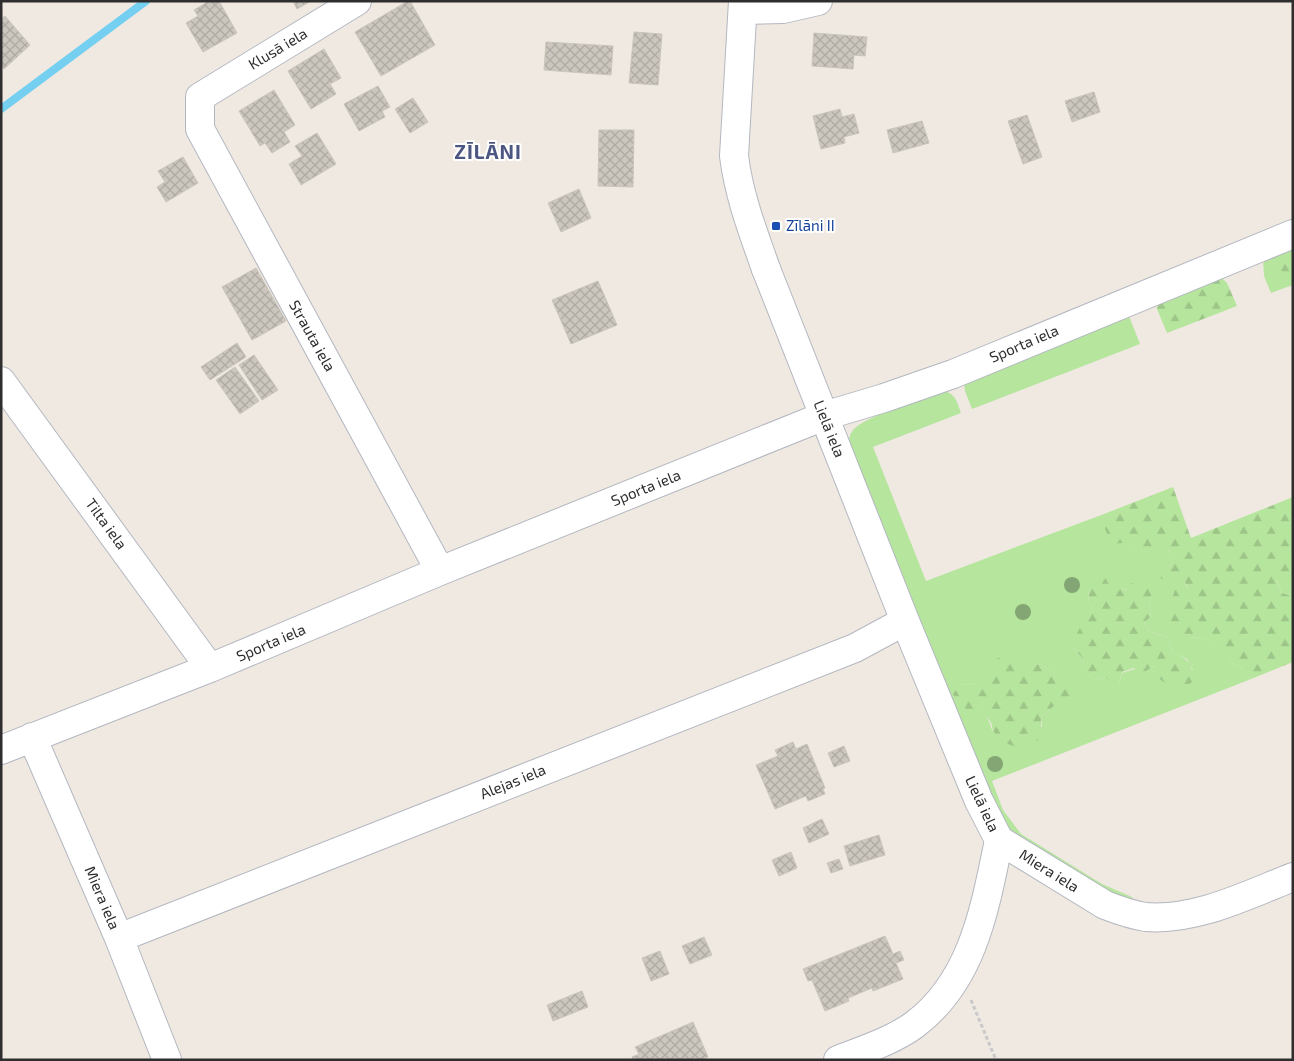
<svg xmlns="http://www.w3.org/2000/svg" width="1294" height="1061" font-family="'Exo 2',sans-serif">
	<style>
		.grass { fill: #b6e59e; fill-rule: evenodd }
		.forest { fill: url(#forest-firs) }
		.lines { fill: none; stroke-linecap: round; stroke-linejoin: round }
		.stream { stroke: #75cff0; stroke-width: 8 }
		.building { fill: url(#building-cross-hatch); stroke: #cbc5ba }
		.minor-casing { stroke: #b4b7c1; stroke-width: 30 }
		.tertiary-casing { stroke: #b4b7c1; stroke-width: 30 }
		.path { stroke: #c9c9c9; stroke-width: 3; stroke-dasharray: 4 2.5; stroke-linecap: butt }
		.minor { stroke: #fff; stroke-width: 28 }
		.tertiary { stroke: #fff; stroke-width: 28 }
		.tree { fill: #84a574 }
		.transit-dot { fill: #1a4fb4; stroke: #fff; stroke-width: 2 }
		.labels { text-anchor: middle; stroke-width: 4; stroke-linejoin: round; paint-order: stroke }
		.street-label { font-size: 15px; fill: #2e2e2e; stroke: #fff }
		.transit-label { font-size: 15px; fill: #164399; stroke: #fff; text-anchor: start }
		.district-label { font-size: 20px; font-weight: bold; letter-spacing: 1px; fill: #4d5680; stroke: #fff }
	</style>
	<defs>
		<pattern id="forest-firs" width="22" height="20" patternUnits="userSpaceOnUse" patternTransform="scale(1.25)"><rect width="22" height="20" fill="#b6e59e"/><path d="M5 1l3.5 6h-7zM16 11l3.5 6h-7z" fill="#9dc588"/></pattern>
		<pattern id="building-cross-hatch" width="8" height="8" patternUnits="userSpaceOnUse" patternTransform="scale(1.25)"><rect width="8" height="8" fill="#cbc7bf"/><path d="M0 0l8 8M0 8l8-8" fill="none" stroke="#afaba4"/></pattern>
	</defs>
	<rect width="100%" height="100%" fill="#efe9e1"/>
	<path class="grass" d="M1291,239L1274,259L1284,273L1287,287L1271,293L1264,276L1263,259Z
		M1127,311L1140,344L972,409L965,391L964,384Z
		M944,391C956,394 957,402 961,413L873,447L926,581L1104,514V526L1134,551L1167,549L1173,554V562L1169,567L1183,580L1188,589L1187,638L1203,637L1228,650L1231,662L1241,668L1251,679L992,781L1003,810L1021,834L1102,884L1132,897L1137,907L1120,902L1023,842L1004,823L994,808L849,445C849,440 849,435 853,430C864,417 925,397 944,391ZM1121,588L1152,596L1149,605L1151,617L1144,622L1148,631L1169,638L1172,652L1187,659L1193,670C1168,667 1145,664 1122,673L1119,684L1106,677L1094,680L1089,677L1082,658L1074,648L1093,605L1088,602L1089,589ZM1041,664L1055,674L1054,706L1041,717L1042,726L1030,743L1023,747L992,730C988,712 973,699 960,685L975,684L992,670Z
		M1276,579L1293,586V601L1289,595L1282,593Z"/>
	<path class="forest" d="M1293,243V285L1287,287L1283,273L1274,259L1281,246Z
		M1221,277L1227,283L1237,306L1167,333L1157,309V300Z
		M1173,487L1191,538L1293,497V586L1276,580L1282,593L1289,595L1293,601V662L1251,679L1241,668L1231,662L1227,650L1203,637L1187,638L1177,633L1167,613L1175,590L1188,588L1183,580L1170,583L1155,575L1156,566L1169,567L1173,562V554L1167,549L1154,556L1134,551L1123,543L1111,544L1104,526V514Z
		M1094,576L1106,579L1111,588H1121L1126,590L1131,583L1149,588L1152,596L1149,605L1151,617L1144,622L1148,631L1169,638L1172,652C1188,659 1193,662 1193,681L1186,687L1170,686L1158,678L1154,666L1141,674L1134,668L1122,672L1119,684L1113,685L1106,677L1094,680L1089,678L1082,658L1074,648L1077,639V633L1093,606L1088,602L1089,589Z
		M1012,657L1023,665L1041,664L1055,674H1066C1076,684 1075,690 1071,704L1061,708L1054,706L1041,717V737L1034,743C1028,743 1025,748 1019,747C1009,746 998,740 993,730C991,726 993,727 991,723C989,718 984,715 982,709L968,711L958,702L953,694L960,685L975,684L982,673L992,670L997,658Z"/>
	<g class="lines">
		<path class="stream" d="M1,109L146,1"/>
	</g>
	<path class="building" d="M209,1H219L237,33L203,52L186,23L198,16L194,10Z
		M293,1H311L297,9Z
		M408,1H410L435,45L381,76L355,32Z
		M5,16L30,45L4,69L1,65V19Z
		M634,32L662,34L658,85L629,83Z
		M814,33L867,37L865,56L854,55L853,69L812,66Z
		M546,42L613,46L611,75L544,70Z
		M324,49L341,78L330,84L336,94L311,109L288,71Z
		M378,86L390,107L382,111L385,117L359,131L344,104Z
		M274,90L295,125L284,132L290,142L272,153L265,143L260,146L239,111Z
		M1094,92L1100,112L1072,122L1065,101Z
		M413,98L428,122L410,133L395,109Z
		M840,109L842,117L854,114L859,133L844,137L845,143L821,149L813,116Z
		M1027,115L1042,157L1023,164L1008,121Z
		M922,121L929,143L893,153L887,130Z
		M599,130H634L633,187L598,186Z
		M317,133L336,164L301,185L289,164L302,156L295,146Z
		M183,157L198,183L166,202L157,187L165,182L158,171Z
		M579,189L591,218L561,232L548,203Z
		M256,268L286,321L252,340L222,287Z
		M598,281L617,325L571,344L552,300Z
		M237,343L246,357L210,380L201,367Z
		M254,355L278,390L262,400L239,365Z
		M235,367L259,401L240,414L216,380Z
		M793,742L796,749L807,744L825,788L823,789L825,794L808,801L806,796L775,809L756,765L778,756L775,750Z
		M844,746L850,761L834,767L828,753Z
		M822,819L829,834L809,843L803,828Z
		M879,835L885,855L850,866L844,846Z
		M791,852L797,868L779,876L772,860Z
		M839,859L843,869L831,873L827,863Z
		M885,936L893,954L900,951L904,960L896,963L903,979L873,991L872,988L848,998L849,1001L825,1011L812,980L808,981L803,969Z
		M704,937L712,955L690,964L682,946Z
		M660,951L669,974L651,981L642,958Z
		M582,991L588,1007L553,1021L547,1005Z
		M693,1022L708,1057L700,1060H633L632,1057L639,1054L635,1047Z"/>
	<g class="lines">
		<g class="minor-casing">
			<path id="minor" d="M357,1L200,97V129L440,571
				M743,10L783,9L818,1
				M766,269L905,621L979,801L999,840
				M1,381L210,668
				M32,737L119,938L167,1060
				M1,750L210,668L440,571L824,416L884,398L953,374L1293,234
				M119,938L855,648L905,621
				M838,1060C863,1050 892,1041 914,1025C973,981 985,908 999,840L1105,905C1118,910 1131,915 1146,917C1196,921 1247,895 1293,877"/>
		</g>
		<g class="tertiary-casing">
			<path id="tertiary" d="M743,1L734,156C739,196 753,232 766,269"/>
		</g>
		<path class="path" d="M971,1000L996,1060"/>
		<use href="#minor" class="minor"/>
		<use href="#tertiary" class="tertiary"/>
	</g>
	<g class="tree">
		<circle cx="1072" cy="585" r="8"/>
		<circle cx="1023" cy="612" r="8"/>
		<circle cx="995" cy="764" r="8"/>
	</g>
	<rect class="transit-dot" x="771" y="221" width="10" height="10" rx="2.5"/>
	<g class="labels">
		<g class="street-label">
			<text transform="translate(278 49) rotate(-31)" y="5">Klusā iela</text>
			<text transform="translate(312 336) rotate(61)" y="5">Strauta iela</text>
			<text transform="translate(1024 344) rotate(-23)" y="5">Sporta iela</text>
			<text transform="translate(829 429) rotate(68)" y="5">Lielā iela</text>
			<text transform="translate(646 488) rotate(-22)" y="5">Sporta iela</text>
			<text transform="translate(106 524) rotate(54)" y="5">Tilta iela</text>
			<text transform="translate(271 643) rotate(-23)" y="5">Sporta iela</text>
			<text transform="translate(513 782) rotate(-22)" y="5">Alejas iela</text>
			<text transform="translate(982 804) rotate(65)" y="5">Lielā iela</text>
			<text transform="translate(1049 871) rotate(32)" y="5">Miera iela</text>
			<text transform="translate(102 898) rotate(67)" y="5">Miera iela</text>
		</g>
		<g class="transit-label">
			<text x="786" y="231">Zīlāni II</text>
		</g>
		<g class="district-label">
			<text x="488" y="159">ZĪLĀNI</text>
		</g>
	</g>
	<rect width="1294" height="1061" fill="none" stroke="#2e2e2e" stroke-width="5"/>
</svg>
